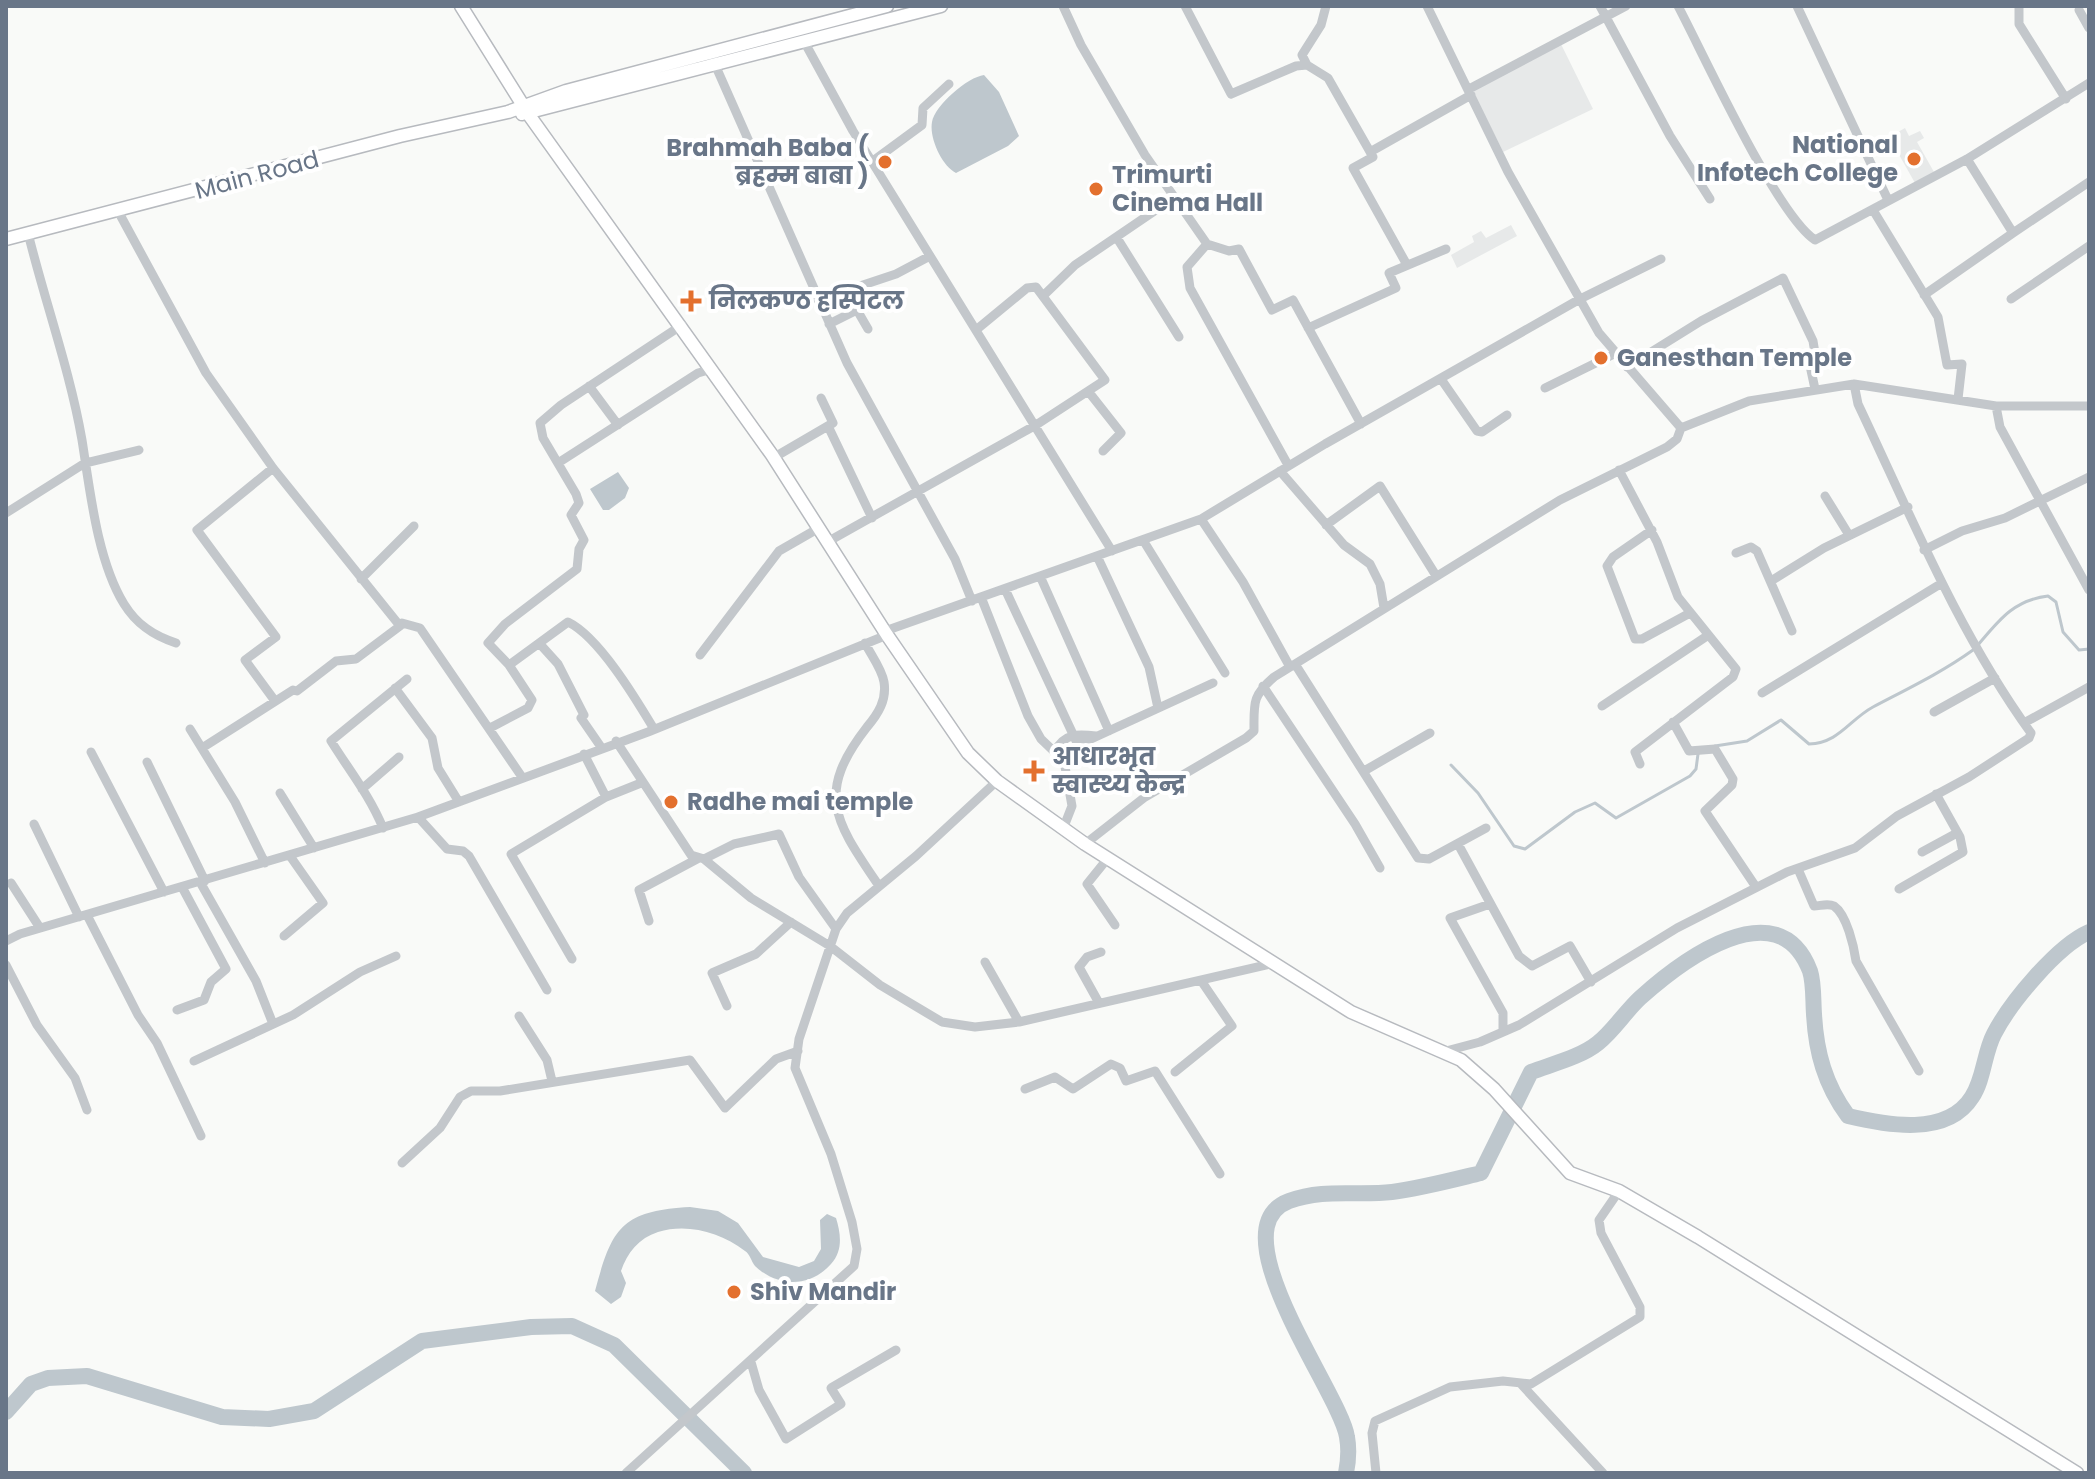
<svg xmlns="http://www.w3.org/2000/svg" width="2095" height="1479" font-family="Poppins,'Noto Sans Devanagari',sans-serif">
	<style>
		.built { fill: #e7e9e9 }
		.water { fill: #bec7cd }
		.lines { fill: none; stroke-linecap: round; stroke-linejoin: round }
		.stream { stroke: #bec7cd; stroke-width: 3 }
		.river { stroke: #bec7cd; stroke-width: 16 }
		.major-casing { stroke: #b7babf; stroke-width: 15 }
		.minor { stroke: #c3c7cb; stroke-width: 9 }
		.major { stroke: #fff; stroke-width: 12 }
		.poi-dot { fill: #e3702e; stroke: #fff; stroke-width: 3 }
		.labels { text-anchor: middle; stroke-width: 8; stroke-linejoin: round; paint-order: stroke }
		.poi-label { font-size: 24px; font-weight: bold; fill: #697688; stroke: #fff; text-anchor: start }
		.street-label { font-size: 24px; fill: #697688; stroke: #fff }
	</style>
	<rect width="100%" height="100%" fill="#f9faf8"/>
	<path class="built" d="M1559,40L1593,109L1503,152L1471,87Z
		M1905,128L1909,136L1920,131L1924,138L1917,142L1934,172L1915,183L1889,137Z
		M1511,225L1517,236L1457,268L1451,255L1474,242L1472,236L1481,231L1486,238Z"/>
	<path class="water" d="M984,75L999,92L1019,136L1008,146L956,173C942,166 929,138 932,122C935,105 968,77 984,75Z
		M618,472L629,488L625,498L609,510H603L590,489Z
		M690,1207L718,1211L738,1223L763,1257L799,1267L814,1261L821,1249L820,1220L827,1214L836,1218C841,1234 843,1251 831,1264C811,1287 778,1288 755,1266C751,1261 750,1254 745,1251C720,1232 687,1223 658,1232C639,1238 627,1253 621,1271L626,1283L621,1297L611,1304L595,1291C612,1228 621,1211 690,1207Z"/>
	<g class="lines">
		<path class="stream" d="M1978,645C1999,620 2014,600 2048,596L2056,602L2063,632L2079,650L2089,649
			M1715,746L1747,741L1781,720L1809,744C1839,743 1849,720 1873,707C1907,689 1941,673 1973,650
			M1451,765L1478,793L1514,846L1525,849L1575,812L1595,803L1616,818L1690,776L1696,769L1698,754"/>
		<path class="river" d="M6,1412L31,1384L48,1378L87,1376L222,1417L269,1419L314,1411L422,1341L531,1327L572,1326L614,1345L744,1473
			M1346,1473C1348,1463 1349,1448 1347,1437C1341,1394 1215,1229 1289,1201C1324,1188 1356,1196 1392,1192C1422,1188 1452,1180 1481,1173L1531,1072C1552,1064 1581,1057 1598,1043C1614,1030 1625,1012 1640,998C1680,962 1778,887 1810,971C1814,983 1813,1001 1814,1014C1816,1052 1825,1085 1848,1116C1886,1125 1947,1137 1972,1097C1984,1079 1984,1053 1994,1034C2010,1003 2057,946 2089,932"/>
		<g class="major-casing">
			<path id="major" d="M461,6L529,115L772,455L887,635L968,753L997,781L1085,844L1351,1012L1461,1060L1494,1089L1570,1173L1619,1191L1698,1237L2077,1473
				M522,114L941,6
				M6,239L400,136L508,112L566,91L887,6"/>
		</g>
		<path class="minor" d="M1063,6L1081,45L1145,155L1207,244L1229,251L1239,249L1272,310L1293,300L1361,424
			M1185,6L1231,94L1296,66L1307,65L1328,78L1373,157L1353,168L1407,265
			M1427,6L1508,172L1599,333L1681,428
			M1600,6L1670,136L1710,199
			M1678,6C1704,55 1776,214 1815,240L1967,159L2089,83
			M1797,6L1888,200
			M2019,6V24L2066,99
			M2079,10L2089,28
			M805,43L853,131L1112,551
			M713,60L847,363L955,559L972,601
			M1307,65L1302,55L1321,25L1326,6
			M1469,89L1626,6
			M1370,152L1471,95
			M1967,159L2013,233L2089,182
			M873,161L922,125L923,108L949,84
			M1873,210L1938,317L1947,365L1962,364L1958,399
			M118,211L206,373L273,468L400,626L402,623L420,628L522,777
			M28,233C45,302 70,371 82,440C90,490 97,560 124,604C137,625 154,636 176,643
			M1117,238L1179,337
			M1207,244L1187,267L1190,288L1288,465
			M1044,295L1075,265L1175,197
			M1924,295L2013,233
			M2011,299L2089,246
			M818,300L896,274L930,256
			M829,324L857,310L868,329
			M1308,328L1396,288L1389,273L1446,249
			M1627,367L1701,321L1783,278L1813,341L1815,353L1809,361L1815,389
			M1441,379L1477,431L1482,432L1507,415
			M589,386L618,425
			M1545,388L1614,354
			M1088,391L1121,433L1103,451
			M1996,406L2000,427L2089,590
			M828,426L872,518
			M773,458L833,423L821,398
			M558,463L698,373L712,369
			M273,468L197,530L276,637L245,660L275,701
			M1619,470L1657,542L1678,597L1736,669L1733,677L1635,752L1640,764
			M1280,471L1344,545L1370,564L1380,584L1384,608
			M1825,496L1849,535
			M6,513L85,463L139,450
			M1201,519L1243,582L1290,667
			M1326,525L1380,486L1435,574
			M1652,530L1613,557L1607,566L1635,639H1642L1690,613
			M1143,540L1225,673
			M829,541L1036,425L1105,380L1036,287L1027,288L976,330
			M1924,550L1962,531L2005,518L2089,477
			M1736,553L1751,547L1757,551L1792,631
			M1097,556L1149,667L1158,708
			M1040,576L1109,731
			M361,579L414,526
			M1771,581L1824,548L1908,507
			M1005,589L1078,745
			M981,597L1028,716L1041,739L1064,761L1072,806L1063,829
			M885,631L1201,519L1325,444L1580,299L1661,259
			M539,643L558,664L584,715L581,718L601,747
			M865,643C871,655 882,669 884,682C887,700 878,714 867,727C814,795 836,822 879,886
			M700,655L779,551L819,528
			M1295,664L1418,858L1429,859L1486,828
			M509,665L488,643L505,624L577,569L579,549L584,540L571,515L579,503L576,494L543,438L540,423L561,405L682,325
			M1263,686L1355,824L1380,868
			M395,688L432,738L438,768L459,802
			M1762,693L1942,583
			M1602,706L1707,636
			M1934,712L1995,678
			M1673,722L1689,751L1715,749L1733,779L1732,785L1705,811L1756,887
			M2024,723L2089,687
			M490,728L528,708L532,700L509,665L568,622C599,637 636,699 654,729
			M190,729L235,802L265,863
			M616,741L691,855L704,859L751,898L830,946L880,985L942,1022L975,1027L1019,1022L1275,963
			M202,748L293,690L297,691L336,661L356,659L400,626
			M1055,751C1065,733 1077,734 1096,736
			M91,752L164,892
			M584,754L606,797
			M1064,761L1078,745L1213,683
			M147,762L205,881
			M1364,771L1430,733
			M362,789L399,757
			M280,793L314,848
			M787,802L835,796
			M418,817L447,849L463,851L469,856L547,990
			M34,824L79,917
			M383,828C370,796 349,770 331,741L407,679
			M1085,844L1145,797L1246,738L1254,731C1254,703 1252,696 1274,677L1560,500L1667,447L1677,439L1681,428L1749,401L1854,384L1996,406H2089
			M1458,844L1519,956L1532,966L1570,946L1591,982
			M1922,852L1957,833
			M1108,858L1087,884L1115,925
			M704,859L734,844L779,834L799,877L836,929
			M1798,869L1814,906C1820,906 1828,903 1834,906C1847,915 1854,947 1856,961L1919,1071
			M200,882L256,981L273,1024
			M11,883L40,928
			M1899,889L1963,852L1960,837L1936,794
			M1490,904L1450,918L1503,1013V1031
			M87,915L138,1015L157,1043L201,1136
			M649,921L639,890L699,858
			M284,936L323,903L290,856
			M6,941L20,934L418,817L648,732L887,635
			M572,959L511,854L606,797L641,783
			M985,962L1019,1022
			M6,965L37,1025L75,1078L87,1110
			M1099,1003L1079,967L1087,957L1101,952
			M727,1006L712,973L756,954L791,922
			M177,1010L204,1000L211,982L226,969L182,887
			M519,1016L547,1060L552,1081
			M1446,1051L1480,1042L1519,1025L1677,928L1787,872L1855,848L1897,816L1969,777L2029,738L2031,733C1958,632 1911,516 1858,404L1854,384
			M194,1061L293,1015L360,972L396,956
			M1175,1072L1232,1026L1202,982
			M1025,1089L1055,1077L1073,1089L1111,1064L1120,1068L1126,1081L1155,1071L1220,1174
			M402,1163L440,1128L460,1097L471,1091H500L690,1060L725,1108L776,1059L798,1051
			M751,1362L759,1390L786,1439L841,1404L831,1388L896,1350
			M1521,1384L1603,1473
			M626,1473L854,1266L857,1249L852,1222L831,1154L795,1068L799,1039L836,929L847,913L916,856L997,781
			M1376,1473L1372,1433L1375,1421L1450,1387L1503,1381L1531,1384L1640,1317V1307L1601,1233L1599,1220L1619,1191"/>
		<use href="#major" class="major"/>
	</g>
	<g class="poi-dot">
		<circle cx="1914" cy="159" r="8"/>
		<circle cx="885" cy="162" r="8"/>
		<circle cx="1096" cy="189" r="8"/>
		<path d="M687 289h8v8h8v8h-8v8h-8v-8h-8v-8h8z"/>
		<circle cx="1601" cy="358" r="8"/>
		<path d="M1030 759h8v8h8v8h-8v8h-8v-8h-8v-8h8z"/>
		<circle cx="671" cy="802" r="8"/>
		<circle cx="734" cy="1292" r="8"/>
	</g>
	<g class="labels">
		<g class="poi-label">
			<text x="1898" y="153" text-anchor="end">National<tspan x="1898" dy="28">Infotech College</tspan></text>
			<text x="869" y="156" text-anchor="end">Brahmah Baba (<tspan x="869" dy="28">ब्रहम्म बाबा )</tspan></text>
			<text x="1112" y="183">Trimurti<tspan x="1112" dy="28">Cinema Hall</tspan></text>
			<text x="709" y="309">निलकण्ठ हस्पिटल</text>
			<text x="1617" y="366">Ganesthan Temple</text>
			<text x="1052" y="765">आधारभूत<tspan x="1052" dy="28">स्वास्थ्य केन्द्र</tspan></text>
			<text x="687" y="810">Radhe mai temple</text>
			<text x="750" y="1300">Shiv Mandir</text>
		</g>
		<g class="street-label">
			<text transform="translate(257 175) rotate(-15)" y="8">Main Road</text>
		</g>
	</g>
	<rect width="2095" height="1479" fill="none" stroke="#697688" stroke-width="16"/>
</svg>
